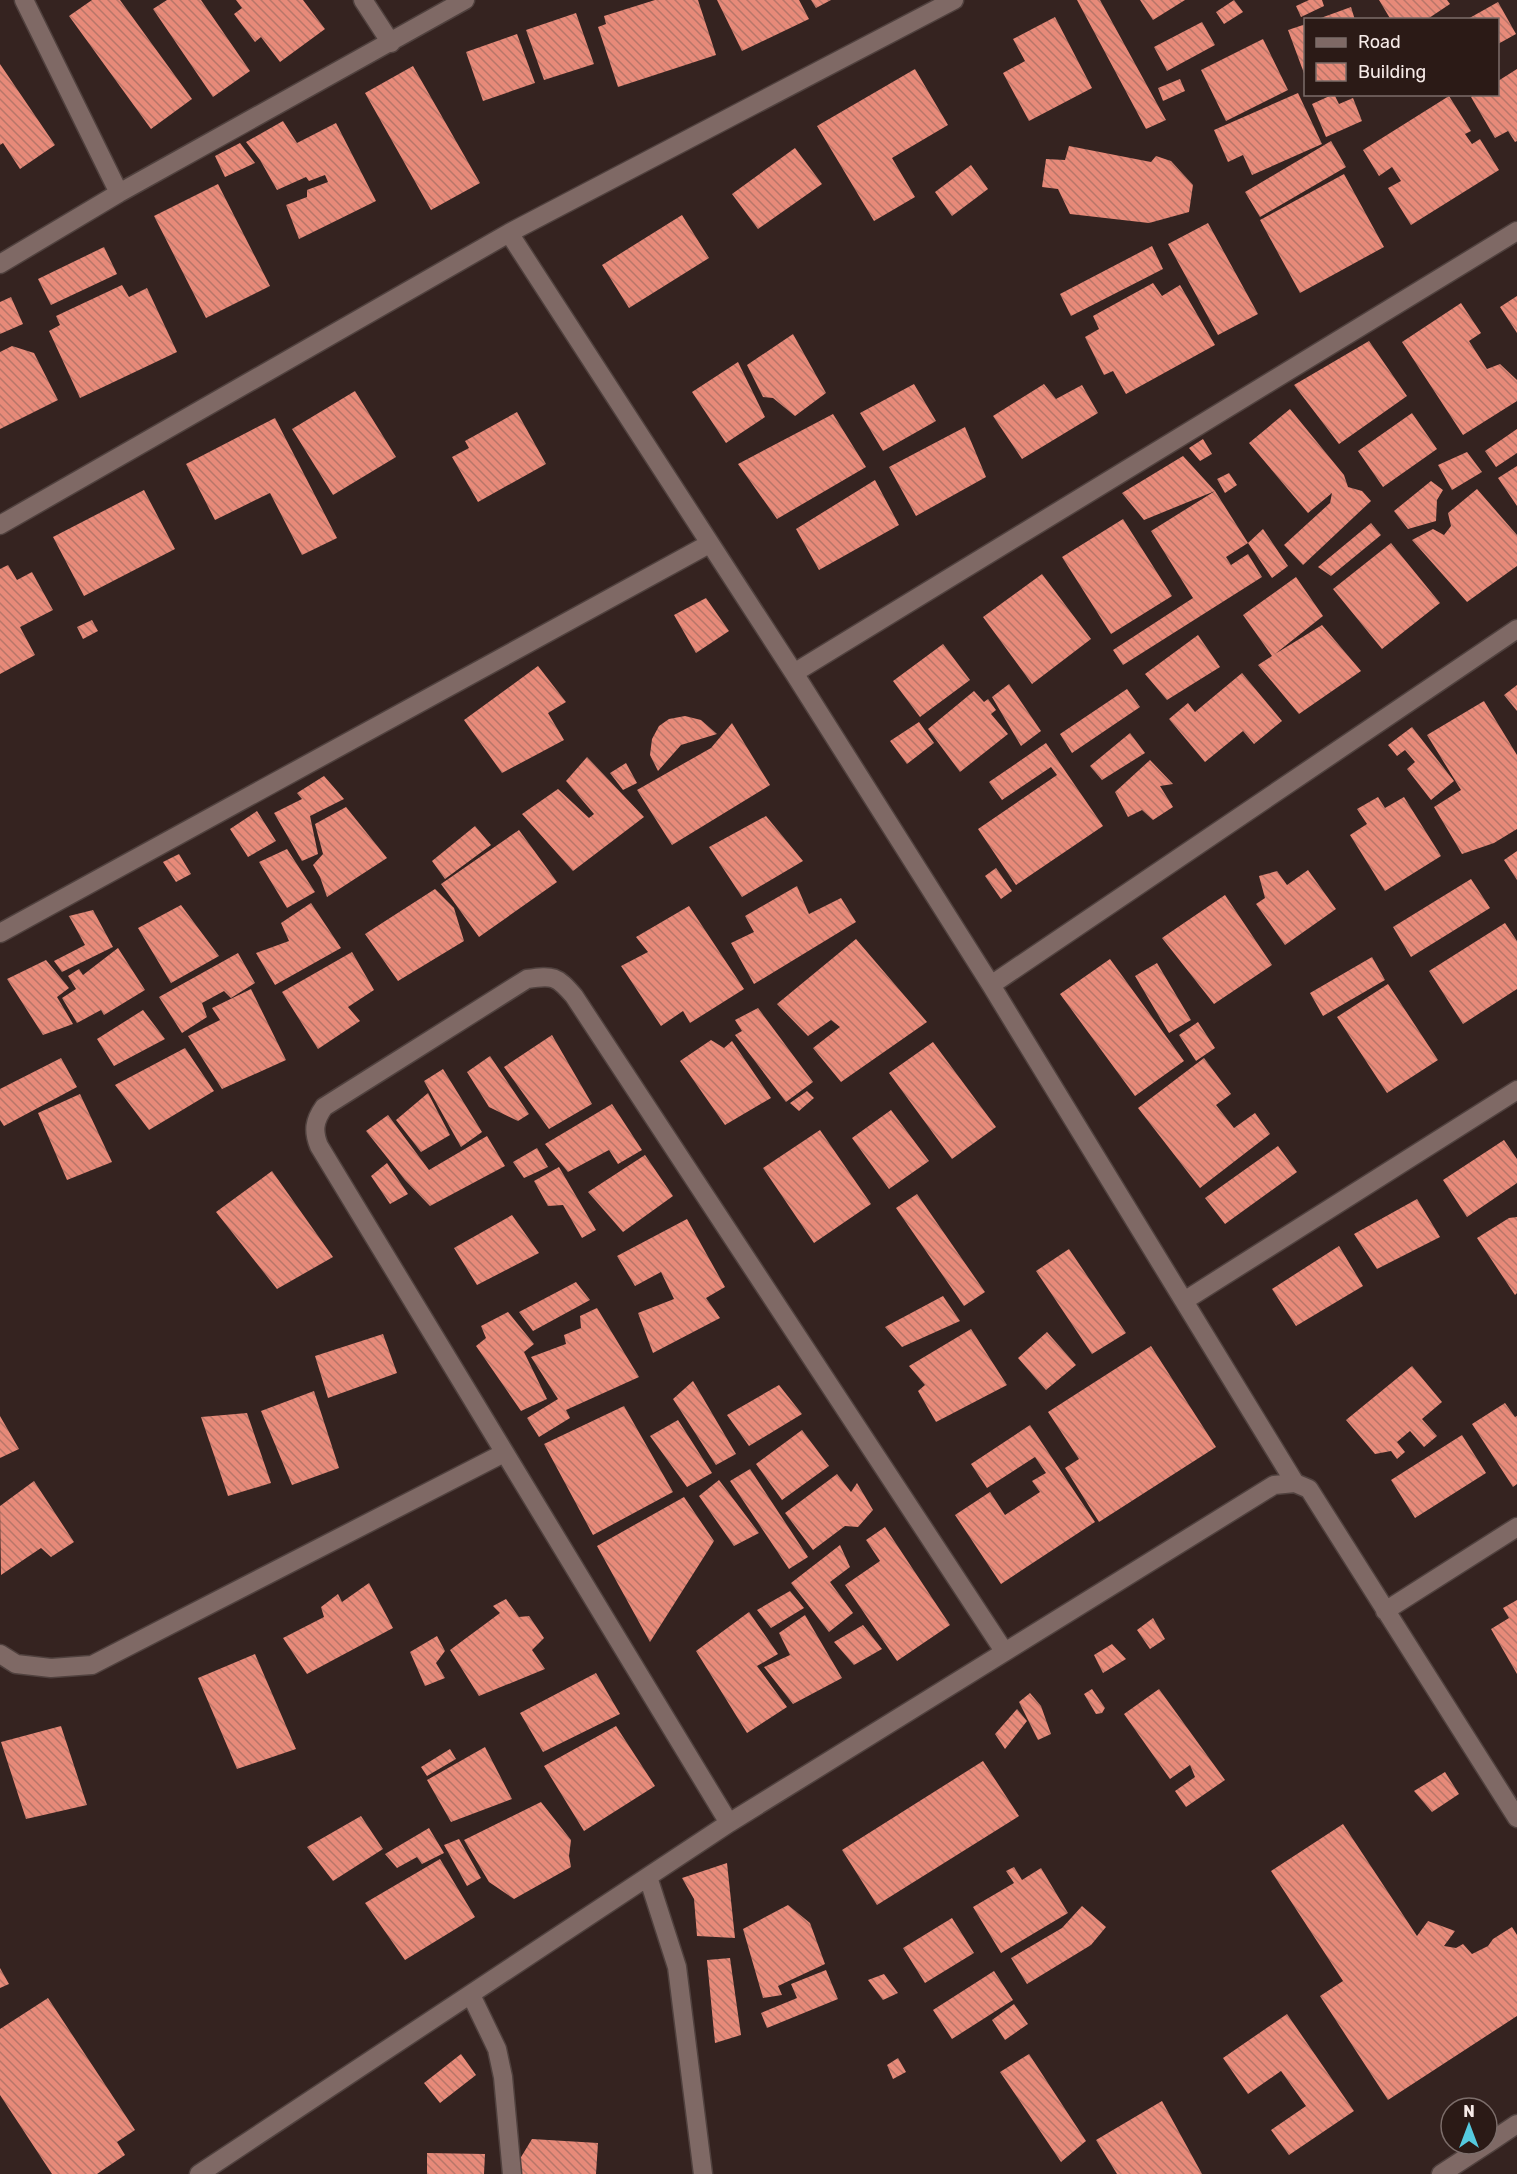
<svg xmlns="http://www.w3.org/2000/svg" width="1517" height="2174" font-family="Rubik,sans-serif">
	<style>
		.building { fill: url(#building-back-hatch) }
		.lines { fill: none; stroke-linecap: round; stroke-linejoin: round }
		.minor-casing { stroke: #50413e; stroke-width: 21 }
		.minor { stroke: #7f6965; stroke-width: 18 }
	</style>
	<defs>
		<pattern id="building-back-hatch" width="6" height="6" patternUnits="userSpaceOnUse" patternTransform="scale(1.5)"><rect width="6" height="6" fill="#e78a79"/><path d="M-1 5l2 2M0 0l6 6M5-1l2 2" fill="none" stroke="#b87669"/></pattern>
	</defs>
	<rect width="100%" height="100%" fill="#352320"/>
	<path class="building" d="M92,0H120L192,99L151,129L69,16Z
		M167,0H201L250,71L213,97L153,9Z
		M236,0H303L325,29L280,62L261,37L255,42L234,14L242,8Z
		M655,0H698L716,55L618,87L598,27L606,24L604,16Z
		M717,0H799L809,19L742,51Z
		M811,0H831L816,8Z
		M1077,0H1100L1166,120L1146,129Z
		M1140,0H1185L1153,20Z
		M1234,0L1243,12L1224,24L1216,12Z
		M1309,0H1322L1324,6L1301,17L1296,6Z
		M1379,0H1447L1450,4L1426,20H1391Z
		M1498,2L1516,34L1498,44V20H1466Z
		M1351,7L1355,20H1318V19Z
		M576,13L594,64L544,80L526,30Z
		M1055,17L1092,88L1029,121L1003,73L1025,61L1013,39Z
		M1202,22L1215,45L1167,71L1154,47Z
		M1306,24V76H1305L1288,30Z
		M517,34L535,83L483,101L466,52Z
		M1263,39L1288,90L1226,121L1201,70Z
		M0,64L55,145L20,169L3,143L0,145Z
		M413,66L480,183L431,210L365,93Z
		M915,69L948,125L892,158L915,197L874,221L817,126Z
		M1517,69V141L1515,142L1508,131L1495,138L1471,97L1474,94H1498V81Z
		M1180,79L1185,91L1163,101L1158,88Z
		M1298,93L1322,144L1252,175L1243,155L1228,162L1214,130Z
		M1334,94L1339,104L1353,98L1362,121L1326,137L1312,104Z
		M1449,96L1471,131L1465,134L1472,144L1480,139L1499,170L1411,225L1388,188L1401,181L1392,167L1379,176L1363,150Z
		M283,121L297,143L336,123L376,201L299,239L286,205L307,197V190L328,182L325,175L309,181L306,177L277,190L260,160L246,142Z
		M1331,141L1346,167L1260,217L1245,192Z
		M240,143L255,163L225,177L215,156Z
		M1069,146L1151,162L1156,156L1171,161L1193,185L1189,212L1149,223L1070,214L1058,189L1042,187L1046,159L1065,160Z
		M795,148L822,184L758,229L732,194Z
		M971,165L988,189L952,216L935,192Z
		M1344,174L1384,247L1300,293L1260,220Z
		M218,184L270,286L206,318L154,216Z
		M682,215L709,258L629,308L602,265Z
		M1208,223L1258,314L1218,335L1168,244Z
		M1152,246L1163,269L1071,316L1060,294Z
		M104,247L117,274L51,305L38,279Z
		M1153,283L1162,296L1180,285L1215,345L1126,394L1113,371L1104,375L1085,337L1099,329L1093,316Z
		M122,285L129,297L147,288L177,352L80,398L49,331L60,325L56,316Z
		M1517,296V333L1500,307Z
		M11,297L23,324L0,334V302Z
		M1461,303L1481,333L1469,341L1487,369L1500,364L1517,380V401L1463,435L1402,342Z
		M793,334L826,393L795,416L773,398L763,397L747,365Z
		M1369,341L1407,396L1339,444L1294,385Z
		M12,346L34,353L58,400L0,429V352Z
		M738,362L765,417L726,443L692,392Z
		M914,384L936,421L883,451L860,413Z
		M1044,384L1056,399L1082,385L1098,413L1022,459L993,416Z
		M355,391L396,457L333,495L292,429Z
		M1290,409L1344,475L1348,487L1362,491L1371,501L1303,565L1284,545L1330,503L1332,493L1308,513L1249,443Z
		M517,412L546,464L478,502L452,457L469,448L465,441Z
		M1412,413L1437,449L1383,487L1358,451Z
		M833,414L866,467L777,519L738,464Z
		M275,418L337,538L302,555L270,493L215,520L186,464Z
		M965,427L986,477L916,516L889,467Z
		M1517,429V453L1496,467L1485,451Z
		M1203,439L1212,454L1200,461L1189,448Z
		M1467,452L1482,472L1452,490L1438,465Z
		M1183,456L1215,491L1144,520L1122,493Z
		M1517,466V506L1498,478Z
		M1229,473L1237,485L1225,493L1217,479Z
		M875,480L899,525L819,570L796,529Z
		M1431,481L1443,490L1437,500L1436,521L1408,529L1394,511Z
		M1477,489L1517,535V566L1467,602L1412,540L1433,529L1444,535L1451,526L1448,513Z
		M144,490L175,549L84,596L53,537Z
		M1215,491L1248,543L1226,557L1231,565L1248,554L1262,577L1123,665L1113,650L1193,598L1151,531Z
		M1123,519L1172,596L1111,634L1062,557Z
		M1371,523L1381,535L1331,576L1318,567Z
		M1263,529L1288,566L1272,578L1248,543Z
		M1391,543L1440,603L1382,649L1333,589Z
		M8,565L17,580L32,572L53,610L20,627L35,655L0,674V569Z
		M1042,574L1091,639L1032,684L983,617Z
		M1296,577L1323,616L1275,654L1322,625L1361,671L1299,714L1258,665L1272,656L1243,615Z
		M706,598L729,631L696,653L674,615Z
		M92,620L98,631L83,639L77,627Z
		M1198,635L1220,667L1167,700L1145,674Z
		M943,644L970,680L920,717L893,681Z
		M538,666L566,702L548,713L564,740L502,773L464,720Z
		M1242,673L1282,721L1254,744L1243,731L1205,762L1169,719L1188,703L1195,712Z
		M1009,684L1041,731L1021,746L992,697Z
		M1517,685V711L1504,695Z
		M1127,689L1140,707L1072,753L1060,734Z
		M974,691L984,702L988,699L996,710L991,714L1008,734L960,772L928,729Z
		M1484,701L1517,755V829L1494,843L1462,854L1434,807L1461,790L1427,735Z
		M685,716L701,720L717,734L681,745L658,771L650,755L652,739L659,726L669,719Z
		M919,722L934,743L907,764L890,741Z
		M732,723L770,785L672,845L637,790L711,748Z
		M1412,727L1454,781L1431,800L1407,769L1415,762L1405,750L1397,756L1388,745Z
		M1130,733L1145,753L1102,780L1090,766Z
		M1046,743L1103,826L1016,885L978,829L1057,775L1051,767L1002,800L989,782Z
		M587,757L644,817L573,871L522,814L558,789L589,818L594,814L566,781Z
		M1150,760L1173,784L1160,786L1173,807L1153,820L1142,810L1128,817L1115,792Z
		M626,763L637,783L623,790L610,773Z
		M324,776L344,799L310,816L318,854L302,861L274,813L302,799L297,793Z
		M1378,797L1385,808L1404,797L1441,856L1385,891L1350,835L1367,824L1357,809Z
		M346,807L387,858L327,897L320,877L313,865L323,854L315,824Z
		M257,811L276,841L248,857L230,829Z
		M766,816L803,861L742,897L709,847Z
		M475,826L491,845L445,879L432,861Z
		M519,830L557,882L479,937L441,884Z
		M287,849L315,892L287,908L259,862Z
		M1517,851V880L1504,860Z
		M179,854L191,874L176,882L163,862Z
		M996,868L1012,891L1001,899L985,876Z
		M1308,870L1336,909L1285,945L1256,904L1265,898L1259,876L1277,871L1287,885Z
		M1471,879L1490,908L1411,957L1393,927Z
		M797,886L809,914L841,898L856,922L754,984L731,943L754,932L745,916Z
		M435,889L454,908L464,941L398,981L365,934Z
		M1225,895L1272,965L1214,1004L1162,938Z
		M311,903L341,948L275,985L256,953L289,941L281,923Z
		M181,905L219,956L171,983L138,928Z
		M689,906L744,989L690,1023L683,1011L661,1026L621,966L648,952L636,937Z
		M93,910L113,947L62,972L54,961L85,945L69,916Z
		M1505,923L1517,941V989L1463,1024L1429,971Z
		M856,939L927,1022L841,1082L813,1048L840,1027L831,1020L808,1036L777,1004Z
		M118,948L145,990L104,1015L101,1010L77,1023L62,998L76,989L68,976L79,969L83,975Z
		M352,952L374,990L348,1007L360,1021L318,1049L282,992Z
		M238,953L255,983L231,998L224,991L202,1003L207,1017L182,1033L159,997Z
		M1372,957L1385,980L1323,1016L1310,993Z
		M1110,959L1184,1061L1135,1096L1060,994Z
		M46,960L69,988L57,997L73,1024L43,1035L7,979Z
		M1157,963L1191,1020L1169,1033L1135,976Z
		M1388,984L1438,1060L1387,1093L1337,1017Z
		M251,989L286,1060L222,1089L188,1036L220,1020L212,1008Z
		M758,1008L813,1082L786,1102L735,1035L742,1031L735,1020Z
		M143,1010L165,1039L114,1066L97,1039Z
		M1198,1022L1215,1048L1196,1061L1179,1035Z
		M552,1035L592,1104L549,1129L504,1067Z
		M711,1040L724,1048L732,1041L771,1098L725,1125L680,1061Z
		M933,1042L996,1127L952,1159L889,1073Z
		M185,1048L214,1091L149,1130L115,1085Z
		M490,1056L529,1114L518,1121L489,1107L467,1072Z
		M61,1058L77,1087L4,1126L0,1120V1089Z
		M1204,1058L1231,1094L1216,1105L1234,1128L1255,1113L1270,1134L1200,1188L1138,1108Z
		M443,1069L482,1132L461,1147L424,1081Z
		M807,1091L814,1098L799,1111L790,1103Z
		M428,1093L450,1135L421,1152L396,1120Z
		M80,1094L112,1162L67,1180L38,1113Z
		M612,1104L642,1150L618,1164L609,1150L568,1172L545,1144Z
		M891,1110L929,1161L889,1189L852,1138Z
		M388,1115L429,1170L487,1136L505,1166L430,1206L405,1180L366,1131Z
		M820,1130L871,1204L814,1243L763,1168Z
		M1504,1140L1517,1159V1183L1467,1217L1443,1180Z
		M1278,1146L1297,1172L1225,1224L1205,1198Z
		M537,1148L548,1167L524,1178L513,1162Z
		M645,1155L673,1196L623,1232L588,1192Z
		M387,1163L408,1194L390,1204L371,1176Z
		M559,1167L596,1230L582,1238L563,1205L548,1206L534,1181Z
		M272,1171L333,1257L277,1289L216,1212Z
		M917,1194L985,1292L964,1306L896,1208Z
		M1417,1199L1440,1237L1377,1269L1354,1234Z
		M512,1215L539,1253L477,1285L454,1248Z
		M1517,1217V1293L1515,1295L1477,1238L1509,1218Z
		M687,1219L725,1287L706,1298L720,1318L653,1353L638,1313L674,1299L661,1272L635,1286L617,1256Z
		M1339,1246L1363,1286L1296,1326L1272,1289Z
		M1069,1249L1126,1333L1092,1354L1036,1271Z
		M576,1282L590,1300L533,1331L519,1312Z
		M943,1296L960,1321L902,1347L885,1327Z
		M597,1308L639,1377L566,1410L570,1418L539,1437L527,1418L558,1399L531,1357L566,1344L564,1335L581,1328L580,1316Z
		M508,1312L534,1344L524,1352L547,1399L521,1411L476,1346L486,1338L481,1326Z
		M971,1329L1007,1385L936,1422L918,1391L925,1385L909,1366Z
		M1047,1332L1076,1365L1046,1390L1018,1358Z
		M383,1334L397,1373L328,1398L315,1356Z
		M1151,1346L1216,1447L1099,1522L1065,1468L1079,1459L1048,1412Z
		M1412,1366L1442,1402L1422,1419L1437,1436L1424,1447L1410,1431L1397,1442L1405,1452L1397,1459L1391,1451L1375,1454L1346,1420Z
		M693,1381L736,1454L716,1465L673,1399Z
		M779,1385L802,1414L749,1446L727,1415Z
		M314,1391L339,1468L292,1485L261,1411Z
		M1505,1403L1515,1417L1517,1416V1484L1513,1487L1472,1424Z
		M624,1406L673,1492L593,1535L544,1444Z
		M247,1413L271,1483L228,1496L201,1417Z
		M0,1416L19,1449L0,1458Z
		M678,1420L712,1473L687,1487L650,1436Z
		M1030,1425L1095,1522L1001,1584L955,1515L990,1492L1005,1515L1040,1492L1032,1481L1046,1473L1035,1457L987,1488L971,1464Z
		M802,1430L829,1466L782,1500L756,1464Z
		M1462,1435L1486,1473L1415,1518L1391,1480Z
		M750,1469L808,1557L789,1569L730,1481Z
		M837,1474L851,1492L857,1483L873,1510L858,1527L845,1526L813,1550L785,1513Z
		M719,1480L759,1533L734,1546L699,1496Z
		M34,1481L74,1542L51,1557L41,1548L1,1575L0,1506Z
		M684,1497L714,1541L650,1642L597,1546Z
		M885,1527L950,1625L897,1661L845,1585L880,1561L866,1540Z
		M840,1545L850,1567L830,1582L853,1613L829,1632L791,1583Z
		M369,1583L393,1628L307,1674L283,1638L324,1617L321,1607L338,1594L342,1602Z
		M790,1591L804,1608L771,1628L757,1610Z
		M506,1599L519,1617L529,1616L544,1638L532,1650L545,1669L479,1696L450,1650L500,1613L493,1606Z
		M1517,1600V1674L1491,1629L1509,1618L1503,1608Z
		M749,1612L778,1654L757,1666L787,1707L747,1733L696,1651Z
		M805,1615L842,1678L793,1704L764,1667L790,1655L779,1633Z
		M1153,1618L1165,1639L1150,1649L1137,1630Z
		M863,1625L882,1649L854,1665L834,1642Z
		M437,1636L445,1651L436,1663L445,1678L425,1686L410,1652Z
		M1112,1644L1126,1659L1103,1673L1094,1655Z
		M255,1654L296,1749L237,1769L198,1678Z
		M596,1673L620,1714L543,1752L520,1713Z
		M1092,1689L1105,1708L1102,1713L1096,1714L1084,1694Z
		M1159,1689L1225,1780L1186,1807L1175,1791L1195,1777L1190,1765L1170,1779L1124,1714Z
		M1030,1693L1041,1706L1051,1734L1038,1740L1019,1702Z
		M1017,1709L1027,1721L1005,1749L995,1734Z
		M61,1726L87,1805L26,1819L1,1742Z
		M616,1726L655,1786L584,1831L544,1766Z
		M485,1747L512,1799L451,1822L427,1780Z
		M450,1749L456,1759L427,1776L421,1767Z
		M983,1761L1019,1816L877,1905L842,1850Z
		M1445,1772L1459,1794L1432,1812L1414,1791Z
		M541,1802L571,1840L569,1856L571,1867L514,1899L489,1882L464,1840Z
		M361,1816L383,1849L333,1881L307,1847Z
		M1343,1824L1417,1936L1428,1921L1455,1931L1444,1946L1456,1948L1463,1944L1472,1954L1488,1946L1493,1939L1512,1927L1517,1935V2016L1388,2100L1320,1996L1343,1981L1271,1871Z
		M429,1828L444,1853L422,1864L417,1857L397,1868L385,1854Z
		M459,1839L481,1878L467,1886L444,1845Z
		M440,1859L475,1917L405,1960L365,1903Z
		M727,1863L735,1938L697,1936L694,1899L682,1878Z
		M1014,1867L1022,1880L1041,1868L1068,1913L1001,1953L973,1907L1014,1883L1006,1871Z
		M788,1905L810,1923L825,1964L778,1986L782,1995L763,1998L743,1929Z
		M1082,1906L1106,1927L1091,1945L1027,1984L1011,1958L1062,1928Z
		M952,1918L974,1953L925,1983L903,1948Z
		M730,1958L741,2035L715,2043L707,1960Z
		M0,1968L9,1984L0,1988Z
		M826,1970L838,1999L767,2028L761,2013L797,1998L791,1984Z
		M994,1971L1013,2000L952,2039L933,2010Z
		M884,1974L898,1993L883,2000L868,1980Z
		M48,1998L135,2130L117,2142L125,2155L97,2174H52L0,2095V2029Z
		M1014,2004L1028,2024L1005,2040L992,2020Z
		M1287,2014L1354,2111L1289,2155L1271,2130L1306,2106L1281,2071L1248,2094L1223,2058Z
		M461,2054L476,2075L440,2103L424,2083Z
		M1029,2054L1086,2141L1061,2162L1000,2072Z
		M898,2058L906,2072L893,2079L887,2065Z
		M1162,2101L1202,2174H1117L1096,2140Z
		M532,2139L598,2143L596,2174H514L512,2172Z
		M427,2153L485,2154L484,2174H427Z"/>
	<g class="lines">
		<g class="minor-casing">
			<path id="minor" d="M24,0L119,193
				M363,0L391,43
				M509,233L794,673L991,985L1295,1483
				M0,264L119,193L465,0
				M0,525L509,233L954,0
				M794,673L1517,231
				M0,933L709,544
				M991,985L1517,629
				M1184,1301L1517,1090
				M1385,1611L1517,1527
				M0,1654L16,1664L51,1668L92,1665L504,1453
				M729,1823L319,1146C313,1131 314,1121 324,1107L527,979C553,975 557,976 574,996L1004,1651
				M648,1877L677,1967L703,2174
				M471,1995L497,2049L503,2077L512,2174
				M1487,2144L1517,2124
				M199,2174L729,1823L1274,1485L1295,1483L1309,1489L1517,1818
				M1441,2174L1487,2144"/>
		</g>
		<use href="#minor" class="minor"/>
	</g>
	<rect x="1304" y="18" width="195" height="78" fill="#2b1a16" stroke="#7c6d6a" stroke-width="1.5"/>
	<rect x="1316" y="38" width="30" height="9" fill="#7f6965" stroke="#7c6d6a" stroke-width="1.5"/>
	<text x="1358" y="48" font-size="18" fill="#f6eae7">Road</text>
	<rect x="1316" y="63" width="30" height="18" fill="url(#building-back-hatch)" stroke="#7c6d6a" stroke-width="1.5"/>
	<text x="1358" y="78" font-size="18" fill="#f6eae7">Building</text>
	<g transform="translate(1469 2126)"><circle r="28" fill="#2b1a16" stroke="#7c6d6a" stroke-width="1.5"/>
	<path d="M0-4.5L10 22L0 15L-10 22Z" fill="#55cadf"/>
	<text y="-9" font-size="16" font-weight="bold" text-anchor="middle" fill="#f6eae7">N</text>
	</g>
</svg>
